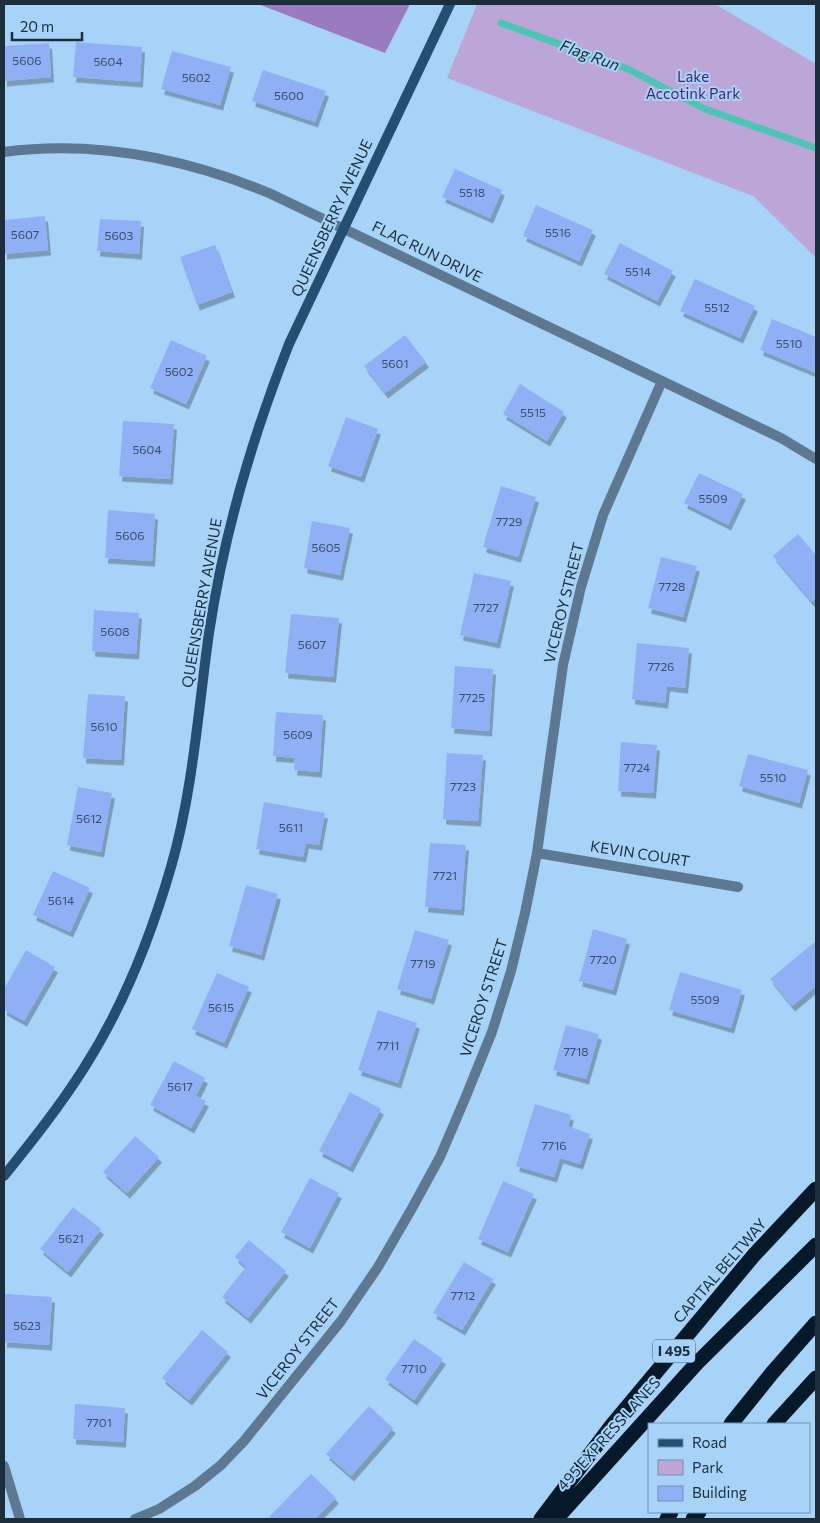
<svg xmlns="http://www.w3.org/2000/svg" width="820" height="1523" font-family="Commissioner,sans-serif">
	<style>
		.green { fill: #bca6d8 }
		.forest { fill: #9b7bc0 }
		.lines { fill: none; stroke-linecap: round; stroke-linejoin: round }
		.stream { stroke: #4ec4b7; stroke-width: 7 }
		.building { fill: #90b0f6; filter: url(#shadow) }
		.street { stroke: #5d7890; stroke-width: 10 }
		.secondary { stroke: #254f70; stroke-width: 10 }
		.highway { stroke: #05192a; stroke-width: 15 }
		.labels { text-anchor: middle; stroke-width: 4; stroke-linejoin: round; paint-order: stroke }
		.number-label { font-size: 12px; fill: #394e6a }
		.shield { fill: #a8d3f9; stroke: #465f74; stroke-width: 1 }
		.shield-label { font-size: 14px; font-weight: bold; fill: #1c2d3b }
		.park-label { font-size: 15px; fill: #4b1e71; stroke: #a8d3f9 }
		.street-label { font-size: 15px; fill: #1c2d3b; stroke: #a8d3f9 }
		.water-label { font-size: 16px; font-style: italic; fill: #192e2b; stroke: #a8d3f9 }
	</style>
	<defs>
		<filter id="shadow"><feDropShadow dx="3" dy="5.5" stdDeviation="0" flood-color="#0004"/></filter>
	</defs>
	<rect width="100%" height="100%" fill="#a8d3f9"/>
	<path class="green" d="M477,4H715L816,64V258L753,196L447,78Z"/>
	<path class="forest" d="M258,4H410L385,53Z"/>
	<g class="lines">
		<path class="stream" d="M501,23L628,69L705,109L816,148"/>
	</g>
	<path class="building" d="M76,42L142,47L140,82L73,77Z
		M49,43L51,77L4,81V46Z
		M172,51L231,67L220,105L161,89Z
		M263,70L326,91L315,122L252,101Z
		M455,169L502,190L490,218L442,197Z
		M536,205L593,230L579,261L523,236Z
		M45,216L48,250L4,254V220Z
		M100,219L141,221L139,254L97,251Z
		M620,243L673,271L657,301L604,274Z
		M215,245L232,292L197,305L180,257Z
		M695,279L755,306L740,338L680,311Z
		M772,319L816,337V373L760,350Z
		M405,335L426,362L385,393L364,366Z
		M171,340L207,356L186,404L150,388Z
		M520,384L564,412L547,441L503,414Z
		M346,417L378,429L361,477L328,466Z
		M123,421L174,424L170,479L119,476Z
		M699,473L743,494L728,525L684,503Z
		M501,486L536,497L518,557L483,547Z
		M108,510L155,514L152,561L105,558Z
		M312,521L350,528L340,575L304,568Z
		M798,534L816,555V598L812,602L773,556Z
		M661,557L697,566L683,617L648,608Z
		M474,573L511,581L497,643L460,635Z
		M94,610L139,613L136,654L92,651Z
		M291,614L339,618L333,677L285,673Z
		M637,643L689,648L685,688L667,686L665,703L632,699Z
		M455,666L493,669L489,731L451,728Z
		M88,694L125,696L121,760L83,758Z
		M276,712L323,715L319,772L294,770L295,758L273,756Z
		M621,742L657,745L653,793L618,791Z
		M447,753L483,755L478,821L443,819Z
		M748,754L808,770L799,803L739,786Z
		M78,787L112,793L101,852L67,845Z
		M264,802L325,813L319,845L306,843L303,857L256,849Z
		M430,843L466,845L461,910L425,907Z
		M53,871L90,888L70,932L33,915Z
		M246,885L278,894L261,955L229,946Z
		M593,929L627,939L613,990L579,981Z
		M415,930L449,940L431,999L397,989Z
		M816,941V986L792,1006L770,979Z
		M26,950L55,967L24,1021L4,1010V989Z
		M680,972L742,990L731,1028L669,1010Z
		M217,973L249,987L224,1043L192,1029Z
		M378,1010L417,1023L398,1083L358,1070Z
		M566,1025L599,1034L586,1079L553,1070Z
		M174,1061L205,1078L196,1096L206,1101L191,1128L150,1105Z
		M350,1092L381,1109L350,1167L319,1151Z
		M535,1104L571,1115L568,1126L590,1134L580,1164L560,1158L554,1177L516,1166Z
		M135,1136L159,1157L127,1193L103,1172Z
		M310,1178L339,1193L310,1248L281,1232Z
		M503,1181L534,1194L508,1252L478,1239Z
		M73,1207L101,1229L68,1272L40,1249Z
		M249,1240L286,1271L248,1318L222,1297L246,1267L235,1257Z
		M464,1262L493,1279L462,1330L433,1313Z
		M5,1294L52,1297L49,1345L4,1342Z
		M202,1330L228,1352L189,1400L162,1378Z
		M414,1339L443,1359L414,1400L385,1379Z
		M75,1404L125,1408L123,1442L73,1439Z
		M369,1406L393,1428L351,1476L326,1454Z
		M311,1474L336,1498L315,1519H272L269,1517Z"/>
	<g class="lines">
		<path class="street" d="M4,152C95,140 184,158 269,193L781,438L816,459
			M537,853L738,887
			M4,1466L20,1519
			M135,1519L159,1509L195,1486L221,1465L244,1441L341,1321L378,1267L411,1210L440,1157L464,1101L492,1032L511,971L525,913L537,853L563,665L581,587L603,515L662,381"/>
		<path class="secondary" d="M4,1176C32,1141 60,1106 84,1068C123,1007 151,936 171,867C193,791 198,711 209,633C224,533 252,438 289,344L450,4"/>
		<path class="highway" d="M731,1424L772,1373L816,1323
			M774,1424L816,1378
			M541,1519L612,1425L754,1255L816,1189
			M556,1519L697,1363L816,1245
			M667,1519L671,1512
			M693,1519L699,1512"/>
	</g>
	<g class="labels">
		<g class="number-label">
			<text x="27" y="65">5606</text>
			<text x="108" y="66">5604</text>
			<text x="196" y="82">5602</text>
			<text x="289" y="100">5600</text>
			<text x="472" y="197">5518</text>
			<text x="558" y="237">5516</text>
			<text x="25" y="239">5607</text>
			<text x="119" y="240">5603</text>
			<text x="638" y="276">5514</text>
			<text x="717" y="312">5512</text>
			<text x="789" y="348">5510</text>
			<text x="395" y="368">5601</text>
			<text x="179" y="376">5602</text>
			<text x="533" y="417">5515</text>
			<text x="147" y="454">5604</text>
			<text x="713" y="503">5509</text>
			<text x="509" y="526">7729</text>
			<text x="130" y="540">5606</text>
			<text x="326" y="552">5605</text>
			<text x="672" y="591">7728</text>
			<text x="486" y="612">7727</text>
			<text x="115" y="636">5608</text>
			<text x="312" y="649">5607</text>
			<text x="661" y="671">7726</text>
			<text x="472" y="702">7725</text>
			<text x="104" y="731">5610</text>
			<text x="298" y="739">5609</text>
			<text x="637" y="772">7724</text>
			<text x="773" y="782">5510</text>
			<text x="463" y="791">7723</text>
			<text x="89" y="823">5612</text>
			<text x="291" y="832">5611</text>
			<text x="445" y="880">7721</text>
			<text x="61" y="905">5614</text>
			<text x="603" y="964">7720</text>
			<text x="423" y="968">7719</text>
			<text x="705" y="1004">5509</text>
			<text x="221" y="1012">5615</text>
			<text x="388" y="1050">7711</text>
			<text x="576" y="1056">7718</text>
			<text x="180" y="1091">5617</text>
			<text x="554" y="1150">7716</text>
			<text x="71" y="1243">5621</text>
			<text x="463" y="1300">7712</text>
			<text x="27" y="1330">5623</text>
			<text x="414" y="1373">7710</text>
			<text x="99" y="1427">7701</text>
		</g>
		<rect class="shield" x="653" y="1339.5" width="42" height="23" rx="4"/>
		<g class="shield-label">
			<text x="674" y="1356">I 495</text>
		</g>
		<g class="park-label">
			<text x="693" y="82">Lake<tspan x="693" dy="17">Accotink Park</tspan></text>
		</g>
		<g class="street-label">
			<text transform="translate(332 218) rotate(-65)" y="5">QUEENSBERRY AVENUE</text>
			<text transform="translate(427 252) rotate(26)" y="5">FLAG RUN DRIVE</text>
			<text transform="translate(202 603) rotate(-80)" y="5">QUEENSBERRY AVENUE</text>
			<text transform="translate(564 603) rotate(-76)" y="5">VICEROY STREET</text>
			<text transform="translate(640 854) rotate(9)" y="5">KEVIN COURT</text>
			<text transform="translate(484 998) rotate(-72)" y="5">VICEROY STREET</text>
			<text transform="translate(720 1271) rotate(-49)" y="5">CAPITAL BELTWAY</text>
			<text transform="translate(298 1349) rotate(-52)" y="5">VICEROY STREET</text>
			<text transform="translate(609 1434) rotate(-48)" y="5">495 EXPRESS LANES</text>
		</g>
		<g class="water-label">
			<text transform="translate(590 55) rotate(20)" y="6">Flag Run</text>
		</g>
	</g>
	<rect width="820" height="1523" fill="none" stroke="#1c2d3b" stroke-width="10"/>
	<rect x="648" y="1423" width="162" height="90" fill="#a8d3f9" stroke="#7091ad"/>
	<rect x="658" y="1439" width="25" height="8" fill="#254f70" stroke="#7091ad"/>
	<text x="692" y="1448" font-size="15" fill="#1c2d3b">Road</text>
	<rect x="658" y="1460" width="25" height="15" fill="#bca6d8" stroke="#7091ad"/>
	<text x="692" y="1473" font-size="15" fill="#1c2d3b">Park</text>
	<rect x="658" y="1486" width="25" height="15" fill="#90b0f6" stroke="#7091ad"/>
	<text x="692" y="1498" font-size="15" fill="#1c2d3b">Building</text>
	<path d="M12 32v8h70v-8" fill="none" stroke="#1c2d3b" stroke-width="2.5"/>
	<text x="20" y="32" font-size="15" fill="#1c2d3b" stroke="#a8d3f9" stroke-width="4" paint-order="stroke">20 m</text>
</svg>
